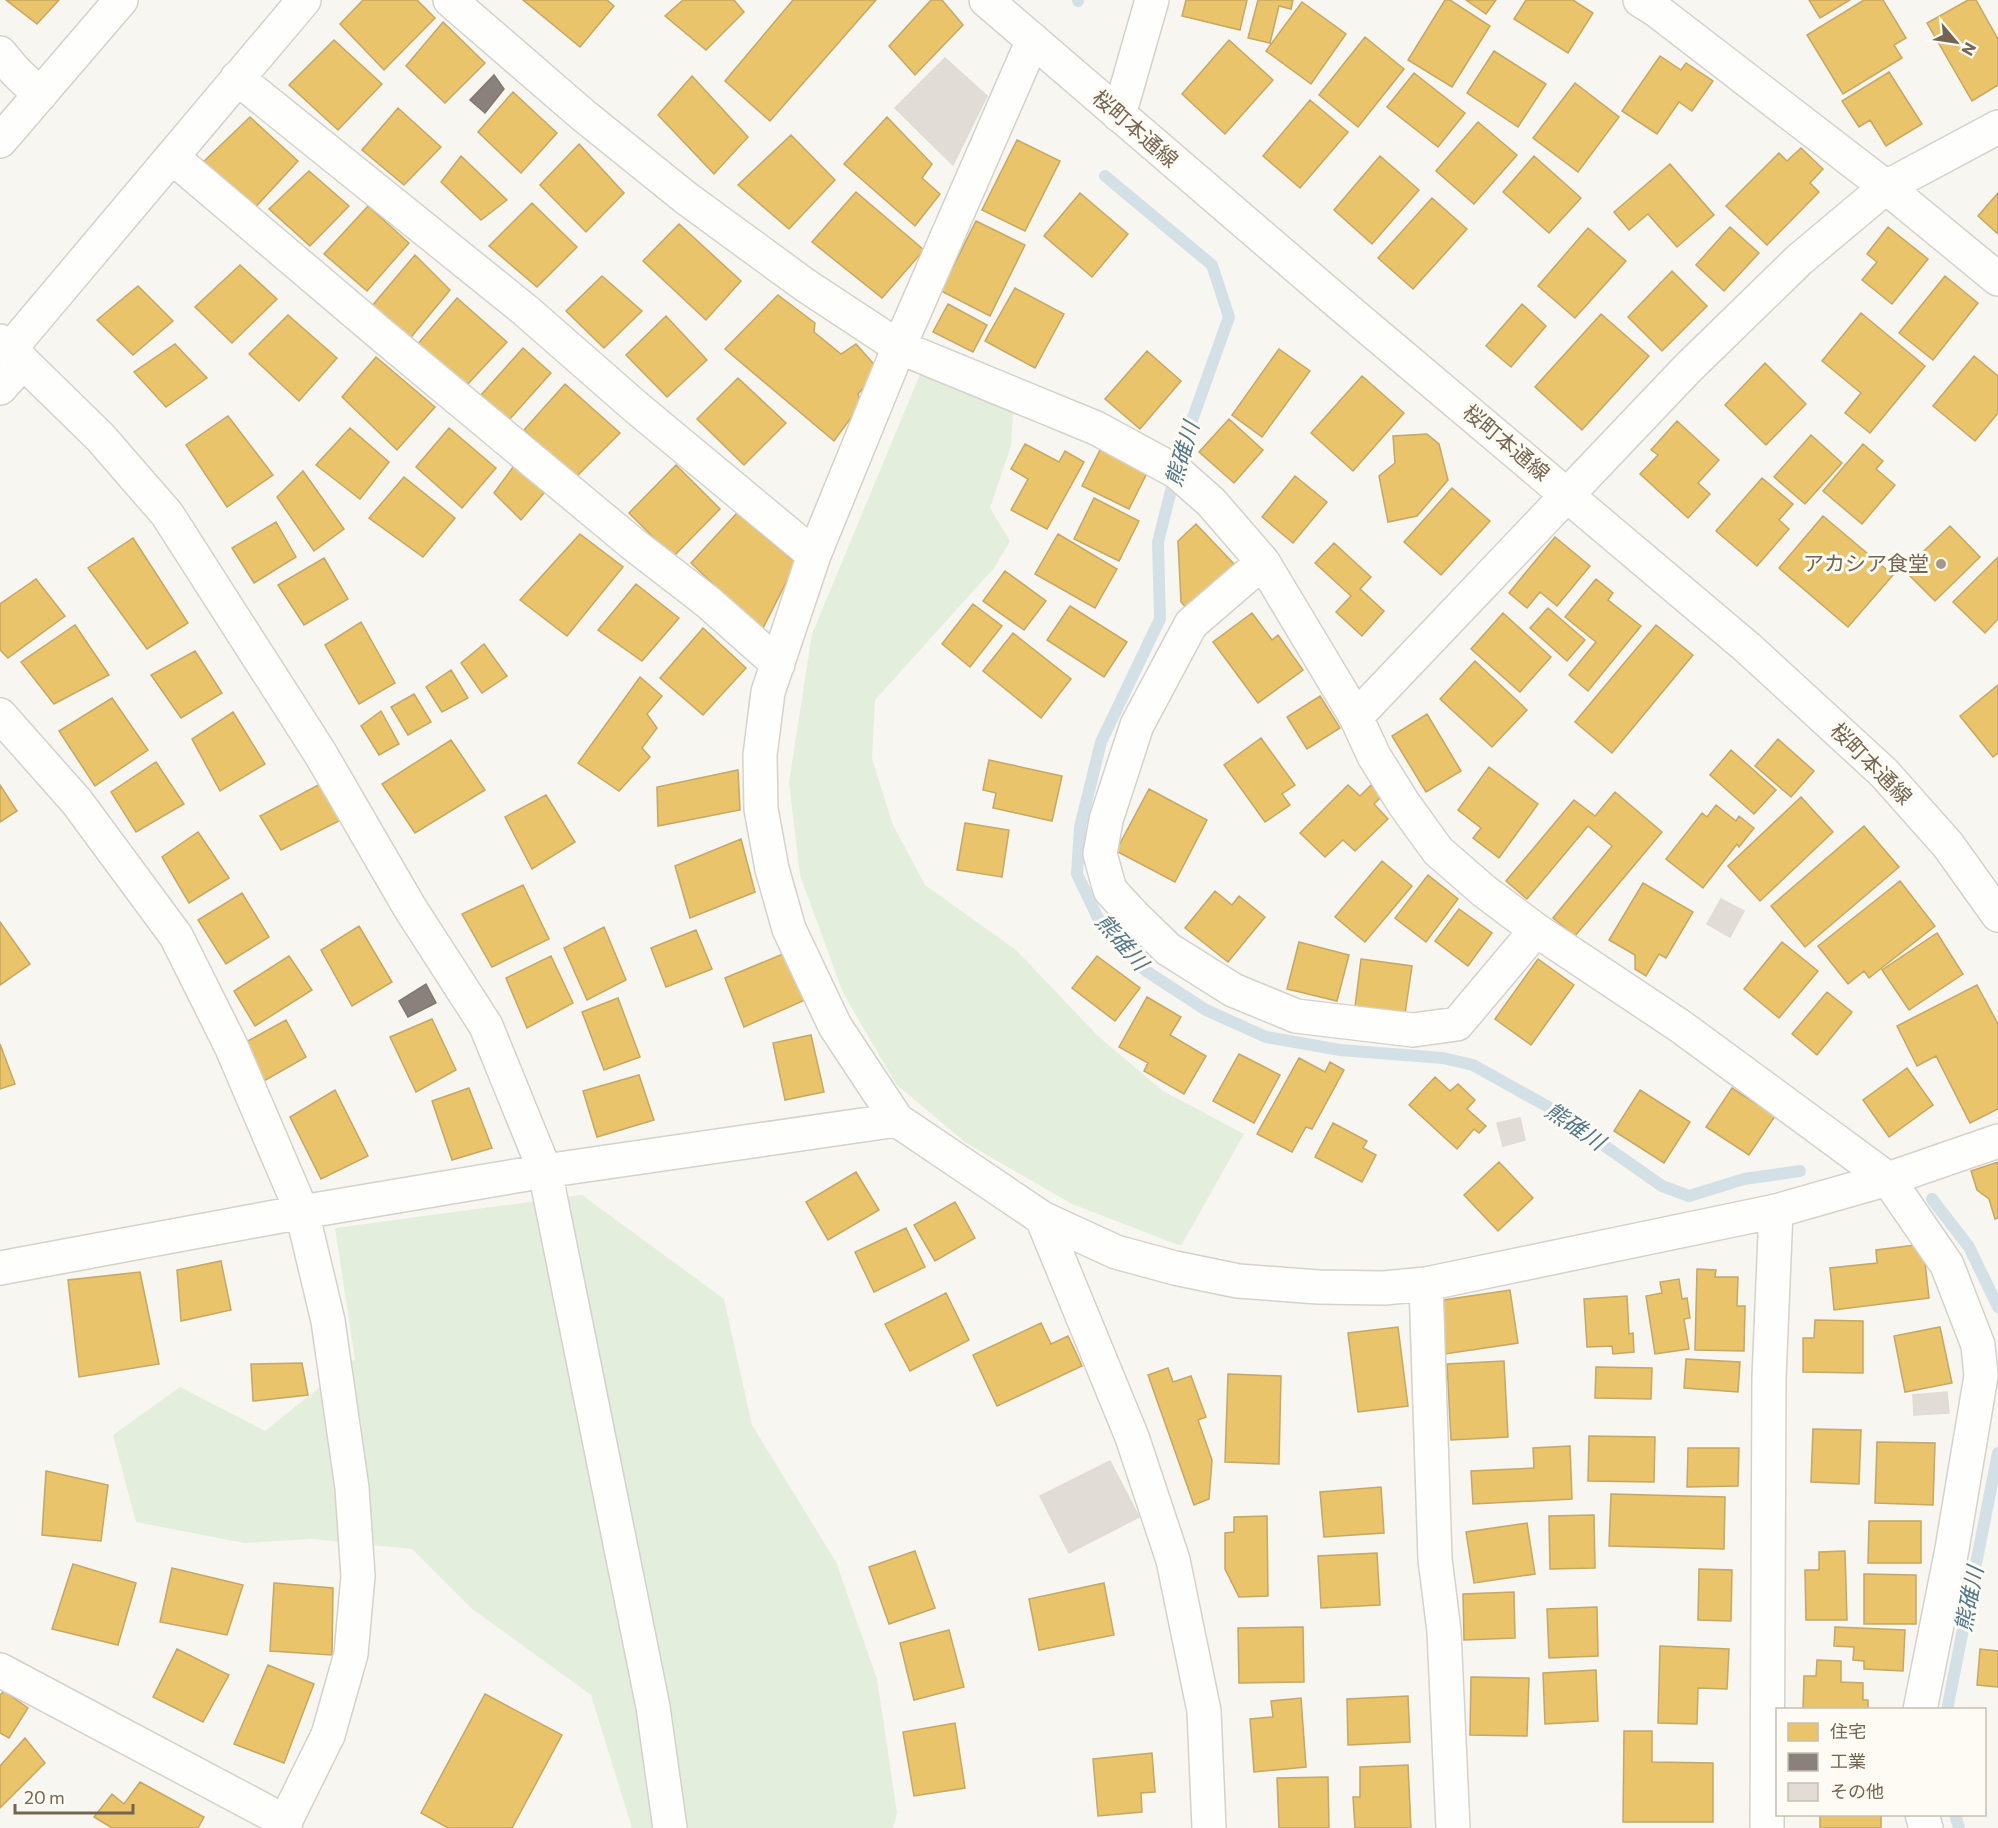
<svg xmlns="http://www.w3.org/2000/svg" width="1998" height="1828" font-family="Commissioner,'Noto Sans JP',sans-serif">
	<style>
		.green { fill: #e4eedc }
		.homes { fill: #e9c46a; stroke: #c6a763; stroke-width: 1.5 }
		.industry { fill: #8a817c; stroke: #83786f; stroke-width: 1.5 }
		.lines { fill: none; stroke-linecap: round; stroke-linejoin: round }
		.stream { stroke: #d3e1e7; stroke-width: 12 }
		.building { fill: #e2dcd6; stroke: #e0dbd3; stroke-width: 1.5 }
		.street-casing { stroke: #d5d2cb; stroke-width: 36 }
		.secondary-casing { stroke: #d6d2ca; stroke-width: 36 }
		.street { stroke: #fefefd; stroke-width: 33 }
		.secondary { stroke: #fefefd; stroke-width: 33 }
		.poi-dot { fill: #a29789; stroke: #fdfbf3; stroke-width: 2 }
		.labels { text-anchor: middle; stroke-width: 6; stroke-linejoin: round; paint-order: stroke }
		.street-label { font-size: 21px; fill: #746452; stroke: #fdfbf3 }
		.poi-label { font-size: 21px; fill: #746452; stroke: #fdfbf3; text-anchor: end }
		.water-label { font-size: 22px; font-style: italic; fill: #52778a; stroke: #fdfbf3 }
	</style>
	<rect width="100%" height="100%" fill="#f8f6f0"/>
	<path class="green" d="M921,372L1013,411L1011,446L990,508L1010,541L994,568L875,700L872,759L893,825L925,885L1016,950L1099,1037L1163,1091L1244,1134L1181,1246L1072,1204L966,1143L896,1084L843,993L800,875L789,782L812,634Z
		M582,1195L724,1299L752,1425L836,1562L877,1679L897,1813L893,1828H632L591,1695L471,1608L412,1549L311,1539L244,1543L136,1522L113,1435L180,1387L265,1431L355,1359L335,1228Z"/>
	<path class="homes" d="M6,0H59L37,24Z
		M363,0H417L435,18L384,70L340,24Z
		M523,0H607L614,6L580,47Z
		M683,0H734L744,12L706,50L665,16Z
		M793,0H876L770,121L725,81Z
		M931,0H942L963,25L915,75L889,46Z
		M1186,0H1247L1240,30L1182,16Z
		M1258,0H1293L1291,9L1279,6L1270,43L1248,38Z
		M1445,0H1450L1490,26L1452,87L1408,60Z
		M1466,0H1496L1486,14Z
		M1526,0H1573L1593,13L1568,53L1514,19Z
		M1809,0H1850L1820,18Z
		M1864,0H1883L1906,38L1894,45L1902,58L1843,94L1807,35Z
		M1968,0H1976L1998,39V85L1972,101L1927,23Z
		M1302,2L1346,34L1311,84L1266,51Z
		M443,22L485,63L445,103L406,66Z
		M1365,37L1404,69L1358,127L1319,95Z
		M334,40L382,84L338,130L289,85Z
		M1229,40L1273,80L1225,134L1182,94Z
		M1494,51L1546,84L1518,127L1467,93Z
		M1660,56L1681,70L1686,63L1713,81L1692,111L1679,102L1657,134L1622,111Z
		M1889,72L1922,124L1886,146L1870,120L1859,127L1842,101Z
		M1414,73L1465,113L1438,147L1387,107Z
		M692,76L748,137L714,174L658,115Z
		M1575,83L1619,117L1578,172L1533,138Z
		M513,92L557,133L521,173L478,132Z
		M1310,100L1348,132L1300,188L1263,156Z
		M398,108L441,147L404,185L362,150Z
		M250,117L298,161L250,213L198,167Z
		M887,117L932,164L922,178L940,194L915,226L844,164Z
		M1478,122L1517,155L1474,204L1436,171Z
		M791,135L835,180L789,229L738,185Z
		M1017,140L1060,161L1025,231L982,210Z
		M579,144L624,193L586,232L540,185Z
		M1801,148L1823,169L1810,183L1819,192L1767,245L1726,206L1779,153L1787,161Z
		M461,156L507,200L481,220L441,182Z
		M1380,156L1419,190L1372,244L1334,210Z
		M1534,156L1581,198L1549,233L1503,192Z
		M1670,164L1714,215L1677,247L1648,214L1629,230L1614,212Z
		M309,171L349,206L310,246L269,209Z
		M856,192L924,250L882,298L812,242Z
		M1080,193L1128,234L1092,277L1044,236Z
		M1998,193V234L1978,216Z
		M1432,198L1467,229L1413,289L1378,258Z
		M532,203L577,247L537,287L489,246Z
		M368,206L409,243L367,291L324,254Z
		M976,221L1025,245L990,316L941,291Z
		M679,224L741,281L706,320L643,261Z
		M1730,227L1759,253L1724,291L1696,265Z
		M1888,227L1928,259L1892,304L1862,280L1877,262L1867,254Z
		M1588,228L1626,261L1575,318L1538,286Z
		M415,255L450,290L408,341L371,307Z
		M240,265L277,299L232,343L195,307Z
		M1672,271L1707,306L1662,351L1628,317Z
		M602,276L642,311L604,348L566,311Z
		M1945,276L1978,303L1933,360L1899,333Z
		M138,286L173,321L133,355L97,320Z
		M1015,288L1064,314L1035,368L985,341Z
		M778,295L815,323L814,332L841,354L856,344L879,370L858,394L861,404L834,441L725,349Z
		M457,298L507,342L465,387L417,345Z
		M948,304L987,325L973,352L933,332Z
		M1522,304L1546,326L1511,367L1486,346Z
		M1861,313L1925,366L1870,433L1845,413L1861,393L1822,361Z
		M1601,314L1649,356L1582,430L1535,387Z
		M288,315L337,358L299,401L249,354Z
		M666,316L707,360L667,397L626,355Z
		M175,344L207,378L166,407L134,372Z
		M523,348L551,373L509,420L481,395Z
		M1279,349L1310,371L1262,437L1232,415Z
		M1147,351L1181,381L1140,429L1105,399Z
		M1974,356L1998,376V413L1975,441L1933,406Z
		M376,357L435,407L397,450L342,397Z
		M1765,363L1806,404L1766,445L1725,405Z
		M1362,376L1404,413L1353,471L1311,433Z
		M738,378L786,423L744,465L697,419Z
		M565,384L620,433L576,477L524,430Z
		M228,416L273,475L227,507L186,445Z
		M1229,419L1263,450L1234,483L1199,452Z
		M1677,421L1719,460L1698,483L1710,494L1688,518L1640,474L1658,455L1651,450Z
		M350,428L389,462L360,499L316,465Z
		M449,428L496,468L462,508L416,467Z
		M1427,434L1439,444L1448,480L1417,516L1388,522L1379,476L1395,463L1393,436Z
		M1811,435L1842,463L1805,504L1774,477Z
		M1025,444L1059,462L1065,451L1084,462L1047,529L1011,510L1028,479L1011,469Z
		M1103,444L1150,467L1129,509L1082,486Z
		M1863,444L1883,461L1876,469L1895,485L1862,524L1823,491Z
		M516,463L544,493L521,520L494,493Z
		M676,465L720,509L673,557L629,513Z
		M303,471L344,529L314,551L277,497Z
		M1295,476L1327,502L1293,543L1262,517Z
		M404,477L455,518L423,557L369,518Z
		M1762,478L1793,504L1779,520L1789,529L1757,566L1716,531Z
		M1452,488L1490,521L1441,575L1404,542Z
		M1094,498L1139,521L1119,561L1074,539Z
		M737,513L796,563L762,630L691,563Z
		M1823,516L1893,575L1848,627L1779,568Z
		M276,522L296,557L254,583L232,548Z
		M1196,524L1235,565L1188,610L1181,602L1178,541Z
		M1950,526L1980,557L1935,601L1904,570Z
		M580,534L623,567L567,636L520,600Z
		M1058,534L1117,569L1095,608L1035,574Z
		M1555,537L1590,566L1557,606L1540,592L1527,608L1509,593Z
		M133,538L188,623L147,649L88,568Z
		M1334,543L1371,577L1360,589L1384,611L1362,636L1336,612L1351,596L1315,563Z
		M1998,557V619L1985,633L1953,602Z
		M324,558L348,599L304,625L278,585Z
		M1005,571L1046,601L1024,630L983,601Z
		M36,579L65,616L8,658L0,650V604Z
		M1596,579L1613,593L1608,600L1641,626L1588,691L1569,675L1596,642L1565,617Z
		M636,584L679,618L642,661L598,630Z
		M973,604L1002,626L970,667L942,644Z
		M1070,606L1127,642L1104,677L1047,640Z
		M1548,608L1585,640L1567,661L1530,628Z
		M1252,613L1272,640L1278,635L1303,670L1258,703L1213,642Z
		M1503,613L1551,657L1520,692L1471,649Z
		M361,622L395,683L359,704L325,645Z
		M75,625L109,675L54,704L21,662Z
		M1656,625L1693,655L1612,753L1575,722Z
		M703,628L746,668L703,715L660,678Z
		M1013,633L1071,679L1041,718L983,671Z
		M484,644L507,676L482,693L461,663Z
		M195,651L222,693L181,718L151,675Z
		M1475,661L1527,710L1492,747L1440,699Z
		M451,670L468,698L442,712L426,687Z
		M640,677L662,696L647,714L657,728L642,748L650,757L619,791L578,763Z
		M1998,685V753L1993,757L1960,716Z
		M414,694L431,722L408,735L391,707Z
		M1320,696L1340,728L1307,749L1287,717Z
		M112,698L148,750L95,786L59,731Z
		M381,711L399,744L379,755L361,726Z
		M233,712L265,764L220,791L192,739Z
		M1427,714L1461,771L1426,792L1392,736Z
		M1261,738L1295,785L1282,794L1290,805L1265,822L1224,765Z
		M1778,739L1814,771L1791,797L1755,766Z
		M451,740L485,790L415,833L382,784Z
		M1731,750L1776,790L1754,814L1710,775Z
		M989,760L1062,776L1052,821L993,808L996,793L983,790Z
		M156,762L184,804L136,832L111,792Z
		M1489,767L1538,804L1499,858L1473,838L1481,828L1458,810Z
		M738,770L740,810L658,826L657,787Z
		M322,783L341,820L281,850L260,816Z
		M0,785L17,811L0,822Z
		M1348,785L1360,796L1371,785L1382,796L1374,804L1388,819L1355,851L1343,840L1325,857L1300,833Z
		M1149,789L1207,820L1175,882L1116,851Z
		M1615,792L1662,832L1575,936L1553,918L1612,846L1588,826L1527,899L1506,881L1574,800L1595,816Z
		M546,795L575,842L532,869L505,817Z
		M1801,797L1833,832L1760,901L1728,866Z
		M1716,805L1736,821L1739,816L1754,828L1739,847L1737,844L1703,888L1666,859L1702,813L1707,817Z
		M965,823L1009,830L1002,877L957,870Z
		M1864,826L1899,867L1805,947L1771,906Z
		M198,832L229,878L189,903L162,857Z
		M741,839L755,892L690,918L675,866Z
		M1382,861L1412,886L1365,942L1335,917Z
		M1428,875L1458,899L1426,942L1395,918Z
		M1900,881L1935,926L1869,978L1864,971L1848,984L1818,946Z
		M1643,883L1693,912L1666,958L1659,954L1646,976L1635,969V955L1609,940Z
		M523,885L549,939L492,967L462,914Z
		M1215,891L1232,905L1239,896L1265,917L1228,962L1185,928Z
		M242,893L269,937L226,964L198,920Z
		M1459,909L1492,933L1468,966L1435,941Z
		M0,922L30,964L0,985Z
		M359,926L392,982L352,1006L321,950Z
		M604,927L626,980L587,1000L564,948Z
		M696,930L712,969L666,987L651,948Z
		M1937,933L1963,974L1909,1010L1882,970Z
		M1299,942L1349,955L1337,1001L1287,989Z
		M1782,942L1818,971L1779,1018L1744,989Z
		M783,954L805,1000L744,1027L725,978Z
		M289,956L312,990L255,1026L234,991Z
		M551,956L573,1003L527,1028L506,978Z
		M1097,956L1140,988L1115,1021L1072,988Z
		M1361,959L1412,966L1405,1014L1355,1007Z
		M1538,959L1574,985L1531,1045L1495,1019Z
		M1977,985L1998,1024V1109L1970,1123L1936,1056L1917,1066L1897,1026Z
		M1827,992L1852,1012L1817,1055L1792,1034Z
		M1147,997L1181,1017L1170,1035L1206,1056L1184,1094L1144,1071L1148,1063L1119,1047Z
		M618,998L640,1057L604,1070L582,1012Z
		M432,1019L456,1070L416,1092L390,1037Z
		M286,1020L306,1057L264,1081L246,1042Z
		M811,1035L824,1092L785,1100L773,1043Z
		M0,1044L15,1084L0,1089Z
		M1239,1054L1280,1075L1254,1123L1213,1101Z
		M1299,1058L1325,1072L1330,1062L1344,1070L1312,1129L1306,1127L1292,1152L1257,1134Z
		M1907,1068L1933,1105L1889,1137L1863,1100Z
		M639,1075L654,1120L597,1137L583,1091Z
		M1435,1077L1450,1091L1458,1084L1475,1100L1467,1109L1486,1126L1479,1133L1474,1129L1457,1149L1409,1105Z
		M469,1088L492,1148L452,1160L432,1101Z
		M1732,1088L1775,1116L1749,1155L1706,1127Z
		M335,1090L368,1156L321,1179L290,1117Z
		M1640,1090L1690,1122L1664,1163L1614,1131Z
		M1333,1123L1367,1141L1363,1148L1376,1155L1362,1182L1315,1157Z
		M1499,1162L1533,1198L1498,1231L1464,1195Z
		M1998,1162V1218L1995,1219L1989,1199L1977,1190L1971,1171Z
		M856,1172L879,1210L828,1240L806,1202Z
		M955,1202L975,1238L935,1261L914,1225Z
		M906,1228L925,1267L874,1292L855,1252Z
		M1923,1244L1929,1298L1834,1310L1830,1268L1877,1263L1876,1250Z
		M221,1261L231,1310L181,1321L177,1270Z
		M1697,1269L1716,1270L1715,1277H1738L1737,1306H1745L1744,1351L1695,1350Z
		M140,1272L159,1364L79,1377L68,1280Z
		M1679,1279L1682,1299L1687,1298L1690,1318L1684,1319L1689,1349L1655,1354L1646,1296L1662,1293L1660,1282Z
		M1510,1290L1518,1343L1445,1354L1437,1301Z
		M946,1293L969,1340L910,1371L885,1324Z
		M1627,1296L1629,1334L1633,1333L1634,1352L1613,1354L1612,1346L1587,1347L1584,1299Z
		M1815,1320L1863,1321V1373L1803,1372V1338H1814Z
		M1041,1323L1051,1344L1068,1336L1082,1366L997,1406L973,1355Z
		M1398,1327L1408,1406L1358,1412L1348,1333Z
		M1940,1327L1952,1383L1905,1392L1894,1336Z
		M1686,1359L1740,1362L1738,1392L1684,1388Z
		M1504,1361L1508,1437L1451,1440L1447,1364Z
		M302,1363L308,1395L253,1401L251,1364Z
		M1596,1367L1652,1368L1651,1399L1595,1398Z
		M1168,1368L1173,1382L1191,1376L1206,1417L1198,1420L1212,1460L1209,1499L1194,1505L1148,1375Z
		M1228,1374L1281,1376L1279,1464L1225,1462Z
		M1813,1429L1861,1430L1859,1484L1811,1482Z
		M1589,1436L1655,1437L1654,1482L1588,1481Z
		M1877,1442L1935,1443L1933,1505L1875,1503Z
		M1570,1446L1572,1499L1473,1504L1471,1471L1534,1468L1533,1448Z
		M1688,1448H1739L1738,1486L1687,1487Z
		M46,1471L108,1485L101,1541L42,1535Z
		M1381,1487L1384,1533L1324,1537L1320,1492Z
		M1611,1494L1725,1497L1724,1549L1609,1546Z
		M1594,1515L1595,1568L1550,1569L1549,1516Z
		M1267,1516L1268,1596L1239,1597L1225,1569V1533L1234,1532V1517Z
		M1869,1521H1921V1563H1868Z
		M1527,1523L1535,1574L1474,1583L1466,1532Z
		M915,1551L935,1608L889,1624L869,1567Z
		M1845,1551L1847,1620H1806L1805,1570H1819V1552Z
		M1377,1553L1380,1605L1321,1608L1318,1556Z
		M73,1564L136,1583L118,1645L52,1629Z
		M172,1568L243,1585L227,1635L160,1622Z
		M1699,1569L1732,1570L1731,1621L1698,1620Z
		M1864,1574L1916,1575V1624H1864Z
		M274,1583L333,1588L332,1655L270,1651Z
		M1104,1583L1114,1635L1039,1650L1029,1599Z
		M1514,1592L1515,1638L1464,1640L1463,1594Z
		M1597,1607L1598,1656L1549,1658L1547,1609Z
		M1303,1627L1304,1682L1239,1683L1238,1628Z
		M1835,1627L1905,1630L1903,1671L1864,1669V1661L1853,1660L1854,1647L1834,1646Z
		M949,1630L964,1687L914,1700L900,1643Z
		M1660,1646L1729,1649L1727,1689L1698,1688L1697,1724L1658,1723Z
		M177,1649L229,1675L203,1722L153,1697Z
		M1980,1649L1998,1651V1687L1977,1685Z
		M1817,1660L1841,1661V1682L1863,1683V1700H1868V1710H1803L1804,1676H1816Z
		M268,1665L314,1684L284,1763L234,1744Z
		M1596,1670L1598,1721L1545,1724L1543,1673Z
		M1471,1677L1529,1678L1527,1736L1470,1735Z
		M4,1691L28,1708L9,1738L0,1733V1695Z
		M485,1694L562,1735L512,1828H448L421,1813Z
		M1408,1696L1410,1742L1348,1745L1347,1699Z
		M1301,1698L1306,1767L1254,1772L1250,1719L1273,1717L1271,1701Z
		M955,1723L965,1788L914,1796L903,1732Z
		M1624,1731H1652V1762L1713,1763V1822H1623Z
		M25,1738L45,1763L0,1808V1766Z
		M1152,1753L1155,1792L1141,1793L1142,1812L1098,1816L1093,1759Z
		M1408,1765L1411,1828H1355L1353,1797H1360V1767Z
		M1328,1777L1329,1828H1279L1277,1778Z
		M140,1782L204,1817L198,1828H112L94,1817L112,1794L124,1804Z
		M1820,1814H1881V1828H1820Z"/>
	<path class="industry" d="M494,75L504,89L485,113L470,100Z
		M426,984L436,1003L408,1017L399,1001Z"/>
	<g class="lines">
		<path class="stream" d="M1078,1V0
			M1105,176L1212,265L1229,317L1181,451L1158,542L1160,619L1101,742L1080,827L1077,874L1098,918L1146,971L1206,1010L1266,1037L1340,1050L1443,1058L1473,1065L1552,1109L1662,1186L1689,1196L1744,1179L1800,1171
			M1932,1199L1969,1247L1998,1307
			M1947,1710L1998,1453
			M1955,1814L1959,1828"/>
	</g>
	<path class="building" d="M945,58L987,96L953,165L895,108Z
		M1721,899L1744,911L1730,937L1707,924Z
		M1520,1118L1525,1140L1503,1146L1497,1123Z
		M1947,1392L1949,1413L1914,1415L1913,1395Z
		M1110,1461L1139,1517L1069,1553L1040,1496Z"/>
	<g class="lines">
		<g class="street-casing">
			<path id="street" d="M304,0L10,349L100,437L167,514L320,753L410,908L486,1026L545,1171L653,1707L670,1828
				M450,0L583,115L686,198L805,285L899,347L1096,428L1177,472L1211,502L1263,562L1356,717L1374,756L1404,804L1438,851L1484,891L1536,930L1680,1026L1888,1179L1947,1265L1978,1345L1981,1376L1952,1549L1920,1710
				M1640,0L1656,10L1886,187L1998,279
				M1033,40L899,347L814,555L768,692L760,755L761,809L772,869L789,929L835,1026L897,1120L1042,1218L1116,1252L1175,1268L1238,1281L1318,1287L1384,1288L1426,1284L1776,1211L1769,1378L1767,1828
				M0,53L15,71L40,95
				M237,78L525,310L637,408L814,555
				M1119,115L1152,0
				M0,141L121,0
				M172,157L383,336L633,544L708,602L778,664
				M0,388L23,362
				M1263,562L1191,624L1137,725L1106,820L1100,854L1110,890L1133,915L1168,949L1233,990L1296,1016L1413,1030L1457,1024L1536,930
				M0,715L77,802L176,936L231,1046L302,1212L328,1321L352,1488L358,1576L351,1654L328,1735
				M1356,717L1688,368L1799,260L1886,187L1998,127
				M1042,1218L1132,1437L1173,1560L1204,1711L1209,1828
				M0,1268L302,1212L545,1171L897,1120
				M1426,1284L1435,1559L1444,1631L1453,1828
				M1922,1814L1926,1828"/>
		</g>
		<g class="secondary-casing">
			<path id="secondary" d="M986,0L1339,303L1748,648L1884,773L1948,845L1998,915
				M0,341L10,349
				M1776,1211L1888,1179L1998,1141
				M0,1670L286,1822
				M282,1828L328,1735"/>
		</g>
		<use href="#street" class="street"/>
		<use href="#secondary" class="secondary"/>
	</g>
	<circle class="poi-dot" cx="1941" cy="564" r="6"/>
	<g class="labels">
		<g class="street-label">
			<text transform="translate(1135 129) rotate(41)" y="7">桜町本通線</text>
			<text transform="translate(1506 443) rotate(40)" y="7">桜町本通線</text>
			<text transform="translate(1871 764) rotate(45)" y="7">桜町本通線</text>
		</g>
		<g class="poi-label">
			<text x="1929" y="571">アカシア食堂</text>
		</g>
		<g class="water-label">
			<text transform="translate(1182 454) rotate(-73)" y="8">熊碓川</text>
			<text transform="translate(1122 942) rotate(49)" y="8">熊碓川</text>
			<text transform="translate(1575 1126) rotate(34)" y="8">熊碓川</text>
			<text transform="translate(1969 1599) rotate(-79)" y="8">熊碓川</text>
		</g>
	</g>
	<rect x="1776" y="1708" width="210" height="108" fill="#fdfbf3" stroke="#c6bfb3" stroke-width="1.5"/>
	<rect x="1788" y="1723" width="30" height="18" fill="#e9c46a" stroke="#c6bfb3" stroke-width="1.5"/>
	<text x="1830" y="1738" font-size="18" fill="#746452">住宅</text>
	<rect x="1788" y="1753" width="30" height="18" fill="#8a817c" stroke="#c6bfb3" stroke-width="1.5"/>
	<text x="1830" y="1768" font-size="18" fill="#746452">工業</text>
	<rect x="1788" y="1783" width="30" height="18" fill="#e2dcd6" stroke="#c6bfb3" stroke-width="1.5"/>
	<text x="1830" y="1798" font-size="18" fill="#746452">その他</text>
	<g transform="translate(1956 42) rotate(119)" stroke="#fdfbf3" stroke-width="4.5" paint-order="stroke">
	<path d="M0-4.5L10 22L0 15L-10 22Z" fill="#746452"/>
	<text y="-9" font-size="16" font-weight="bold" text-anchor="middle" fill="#746452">N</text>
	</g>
	<path d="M15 1804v9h118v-9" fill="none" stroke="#746452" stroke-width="3"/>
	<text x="24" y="1804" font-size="18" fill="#746452" stroke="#fdfbf3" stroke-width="4.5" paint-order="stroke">20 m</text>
</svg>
